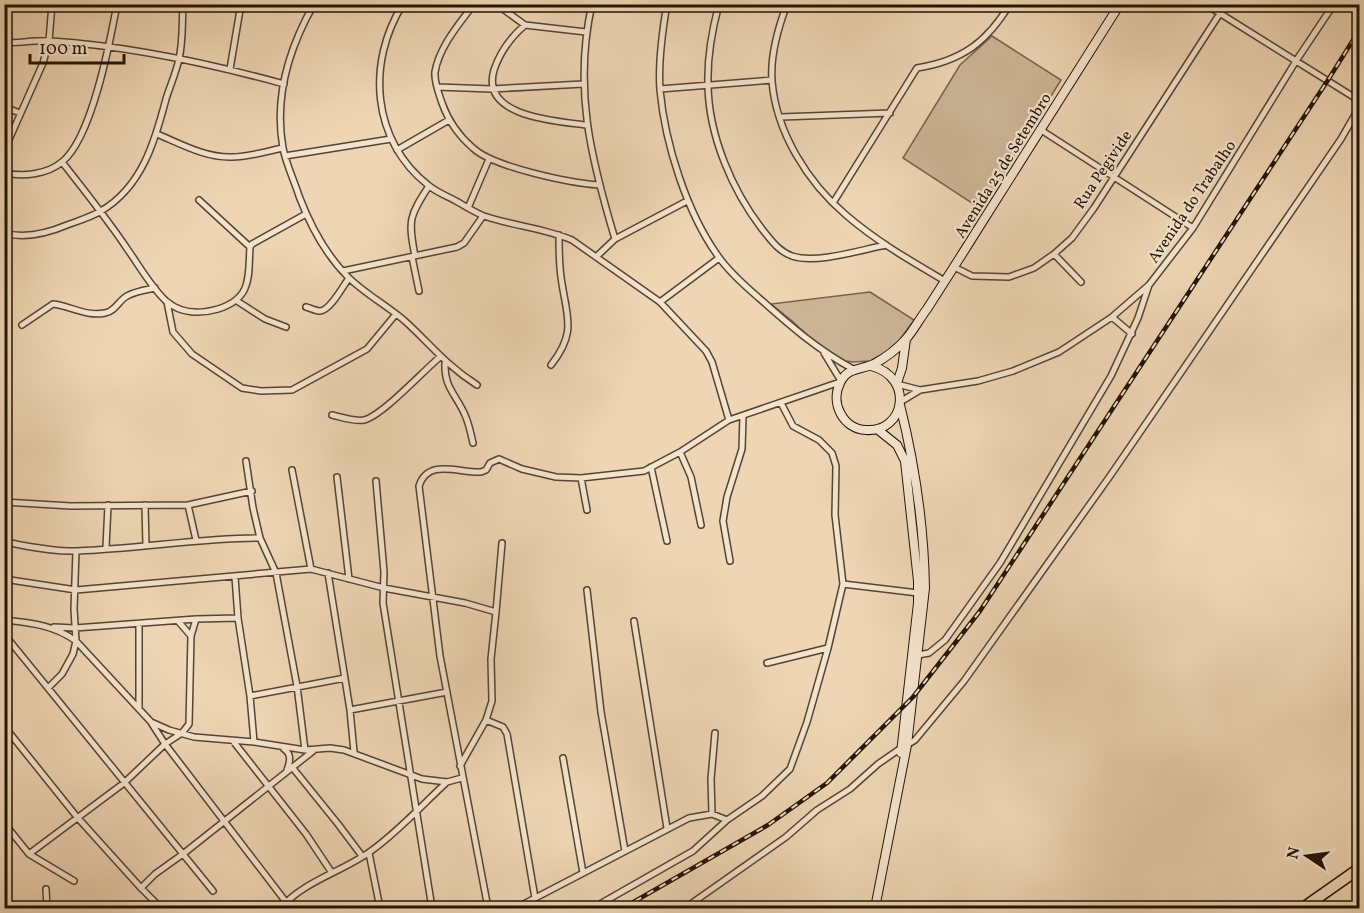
<svg xmlns="http://www.w3.org/2000/svg" width="1364" height="913" font-family="Vollkorn,serif">
	<style>
		.green { fill: #cbb596; stroke: #76644e; stroke-width: 1.5 }
		.lines { fill: none; stroke-linecap: round; stroke-linejoin: round }
		.street-casing { stroke: #554431; stroke-width: 8 }
		.secondary-casing { stroke: #221405; stroke-width: 10 }
		.highway-casing { stroke: #221405; stroke-width: 13 }
		.street { stroke: #f4e4ce; stroke-width: 5 }
		.secondary { stroke: #f4e4ce; stroke-width: 8 }
		.highway { stroke: #eed6b4; stroke-width: 10 }
		.rail-casing { stroke: #221405; stroke-width: 4.5 }
		.rail { stroke: #f4e4ce; stroke-width: 2; stroke-dasharray: 7; stroke-linecap: butt }
		.labels { text-anchor: middle; stroke-width: 4.5; stroke-linejoin: round; paint-order: stroke }
		.street-label { font-size: 16px; fill: #221405; stroke: #f4e4ce }
	</style>
	<rect width="100%" height="100%" fill="#eed6b4"/>
	<filter id="stains"><feTurbulence type="fractalNoise" baseFrequency=".00333" numOctaves="4"/><feColorMatrix values="0 0 0 0 .2 0 0 0 0 .09 0 0 0 0 .02 0 0 0 .5 -.17"/></filter>
	<radialGradient id="worn" r=".72"><stop offset=".6" stop-color="#630" stop-opacity="0"/><stop offset="1" stop-color="#630" stop-opacity=".3"/></radialGradient>
	<path class="green" d="M992,36L1061,80L981,209L903,158L960,65Z
		M870,292L914,320L893,349L870,361L853,362L838,360L830,356L791,320L771,304Z"/>
	<g class="lines">
		<g class="street-casing">
			<path id="street" d="M314,4C289,48 274,98 283,148C286,164 294,180 299,196C310,225 326,255 348,277C365,294 388,306 406,322C431,345 447,366 477,385
				M403,4C366,63 372,141 428,185C436,192 447,196 456,201C465,206 474,212 484,216C513,226 544,228 572,240L660,302L719,258
				M474,4C459,24 439,47 435,72C434,82 439,94 442,103C448,120 459,136 473,148C493,167 570,183 599,185
				M496,4L525,25L586,32
				M592,4C573,88 591,159 615,239
				M667,4C662,33 658,62 660,90C665,144 687,213 718,256C729,272 745,286 759,298C789,325 818,350 853,369
				M719,4C712,30 707,59 708,86C709,136 732,190 762,229C771,240 778,251 792,256C817,264 860,250 886,245
				M787,4C778,28 770,55 772,81C776,132 808,183 846,215C876,241 911,261 945,281
				M1205,4L1360,101
				M4,5L5,4
				M525,25C511,37 500,52 494,70C480,117 556,121 586,125
				M4,43C20,43 36,40 51,41C129,46 208,63 284,84
				M230,69L241,4
				M437,87L492,89L583,84
				M660,89L772,80
				M4,107L20,113
				M781,117L890,113
				M1041,130L1193,228
				M157,134C181,144 206,158 232,157C250,157 267,151 283,148
				M397,150L449,120
				M4,151L43,63L49,41L52,4
				M285,156L391,139
				M62,162C85,191 108,220 128,250C140,267 151,287 166,301C181,314 201,314 218,309C253,298 248,276 250,247L252,244L306,214
				M4,172C21,178 48,174 62,162C92,138 110,42 117,4
				M199,200L250,247
				M833,203L917,68C962,61 987,42 1010,4
				M468,208L489,159
				M4,233C25,239 48,233 67,225C78,221 91,217 101,211C142,187 155,141 166,99C170,86 176,73 179,59C183,42 182,23 183,4
				M1054,254L1081,282
				M415,256C408,221 409,216 429,186
				M412,257L419,291
				M596,257L615,239L687,201
				M954,267L972,276L1009,277L1034,268L1054,254L1072,238L1094,208L1226,4
				M343,271L457,247L464,243L483,216
				M237,301L265,319L286,327
				M167,302L173,332L192,354L242,388L261,391L292,390L367,349L396,314
				M660,302L706,351L712,362L729,420
				M306,307C310,308 316,311 320,311C330,311 343,286 349,278
				M1112,317L1132,334
				M22,325L53,304C70,306 87,317 105,313C116,311 118,301 127,296C136,291 145,290 155,288
				M824,353L841,381
				M445,363C444,388 456,394 465,415C469,424 471,434 473,443
				M551,365C578,331 566,316 561,277C559,263 559,249 559,235
				M897,384L920,390
				M4,400L7,365
				M900,402L920,390L978,381L1013,371L1059,352L1112,317L1149,285L1193,228L1296,61L1334,4
				M332,415C341,417 355,422 364,420C382,416 423,371 440,357
				M680,452L691,477L701,525
				M246,461L253,508L260,538
				M651,467L667,541
				M292,470L311,569
				M337,477L349,579
				M581,478L587,510
				M376,481L384,572L383,603L432,908
				M4,502L71,506L188,505L252,491
				M145,505L146,546
				M188,505L196,540
				M4,542C28,546 53,552 77,551C139,549 199,538 260,538L276,573L297,686L305,750
				M106,548L108,505
				M730,561L723,521L727,497L742,449L743,416
				M328,573L350,710L354,752
				M235,577L238,618
				M4,579L76,590L311,569L384,588L465,603L496,612L491,659L492,701L486,720L460,766
				M843,584L918,593
				M587,590L601,712L625,851
				M496,612L502,543
				M4,620C31,623 54,625 76,641L151,722L169,730L194,737L254,742L305,750L330,748L344,750L422,779L447,782L462,778
				M178,621L191,636
				M634,621L667,828
				M54,627L75,628L196,619
				M4,634L213,891
				M918,655L929,653L945,640L1000,563L1111,376L1138,318L1149,285
				M767,663L828,648
				M48,688L62,674L73,654L76,641L74,609L76,551
				M250,696L345,678
				M139,709V624
				M350,710L447,692
				M486,720L503,727L507,734L535,898
				M152,724L165,744L286,902L287,908
				M4,726L77,817L141,888L155,874L183,854L313,751
				M233,741L306,834L332,873
				M907,745L915,740L964,681L1110,476L1341,139L1360,106
				M284,749C292,754 290,762 287,770
				M563,758L583,873
				M292,767L338,824L362,856
				M712,814L711,779L715,733
				M4,823L29,854L74,881
				M369,853L380,908
				M29,854L124,783L165,744L182,733L189,724L191,636L196,619L238,618L250,696L254,742
				M141,888L161,908
				M46,889L47,908
				M281,908C302,882 344,871 371,851C399,831 422,805 447,782
				M488,908L440,656L419,486C428,458 458,473 481,472L486,470L490,463L499,459L522,469L556,477L581,478L644,471L680,452L729,420L840,382
				M516,908L689,818L712,814L727,820L762,796L790,769L807,722L828,648L843,584L835,515L836,466L832,453L819,440L793,426L781,403
				M593,908L693,851L727,820
				M685,908L786,837L817,810L850,789L878,764L901,748"/>
		</g>
		<g class="secondary-casing">
			<path id="secondary" d="M871,366C915,377 905,433 866,430C843,429 830,403 840,383C847,367 861,370 874,364C885,358 898,348 906,339C914,330 920,318 927,309C945,281 963,253 981,224C1027,151 1073,78 1120,4
				M897,383L902,368L906,339
				M877,429L897,445L905,461L918,581V603L901,753
				M875,908L907,745L925,588C924,526 915,465 900,405"/>
		</g>
		<g class="highway-casing">
			<path id="highway" d="M1303,908L1360,868"/>
		</g>
		<use href="#street" class="street"/>
		<use href="#secondary" class="secondary"/>
		<use href="#highway" class="highway"/>
		<g class="rail-casing">
			<path id="rail" d="M623,908L768,825L827,783L913,697L980,611L1328,80L1360,29"/>
		</g>
		<use href="#rail" class="rail"/>
	</g>
	<g class="labels">
		<g class="street-label">
			<text transform="translate(1002 165) rotate(-58)" y="6">Avenida 25 de Setembro</text>
			<text transform="translate(1102 169) rotate(-56)" y="6">Rua Pegivide</text>
			<text transform="translate(1191 201) rotate(-56)" y="6">Avenida do Trabalho</text>
		</g>
	</g>
	<rect width="1364" height="913" fill="none" stroke="#eed6b4" stroke-width="24"/>
	<rect x="6" y="6" width="1352" height="901" fill="none" stroke="#221405" stroke-width="3"/>
	<rect x="12" y="12" width="1340" height="889" fill="none" stroke="#221405" stroke-width="1.5"/>
	<g transform="translate(1307 856) rotate(283)" stroke="#f4e4ce" stroke-width="4.5" paint-order="stroke">
	<path d="M0-4.5L10 22L0 15L-10 22Z" fill="#221405"/>
	<text y="-9" font-size="16" font-weight="bold" text-anchor="middle" fill="#221405">N</text>
	</g>
	<path d="M30 54v9h94v-9" fill="none" stroke="#221405" stroke-width="3"/>
	<text x="39" y="54" font-size="18" fill="#221405" stroke="#f4e4ce" stroke-width="4.5" paint-order="stroke">100 m</text>
	<rect width="100%" height="100%" filter="url(#stains)"/>
	<rect width="100%" height="100%" fill="url(#worn)"/>
</svg>
